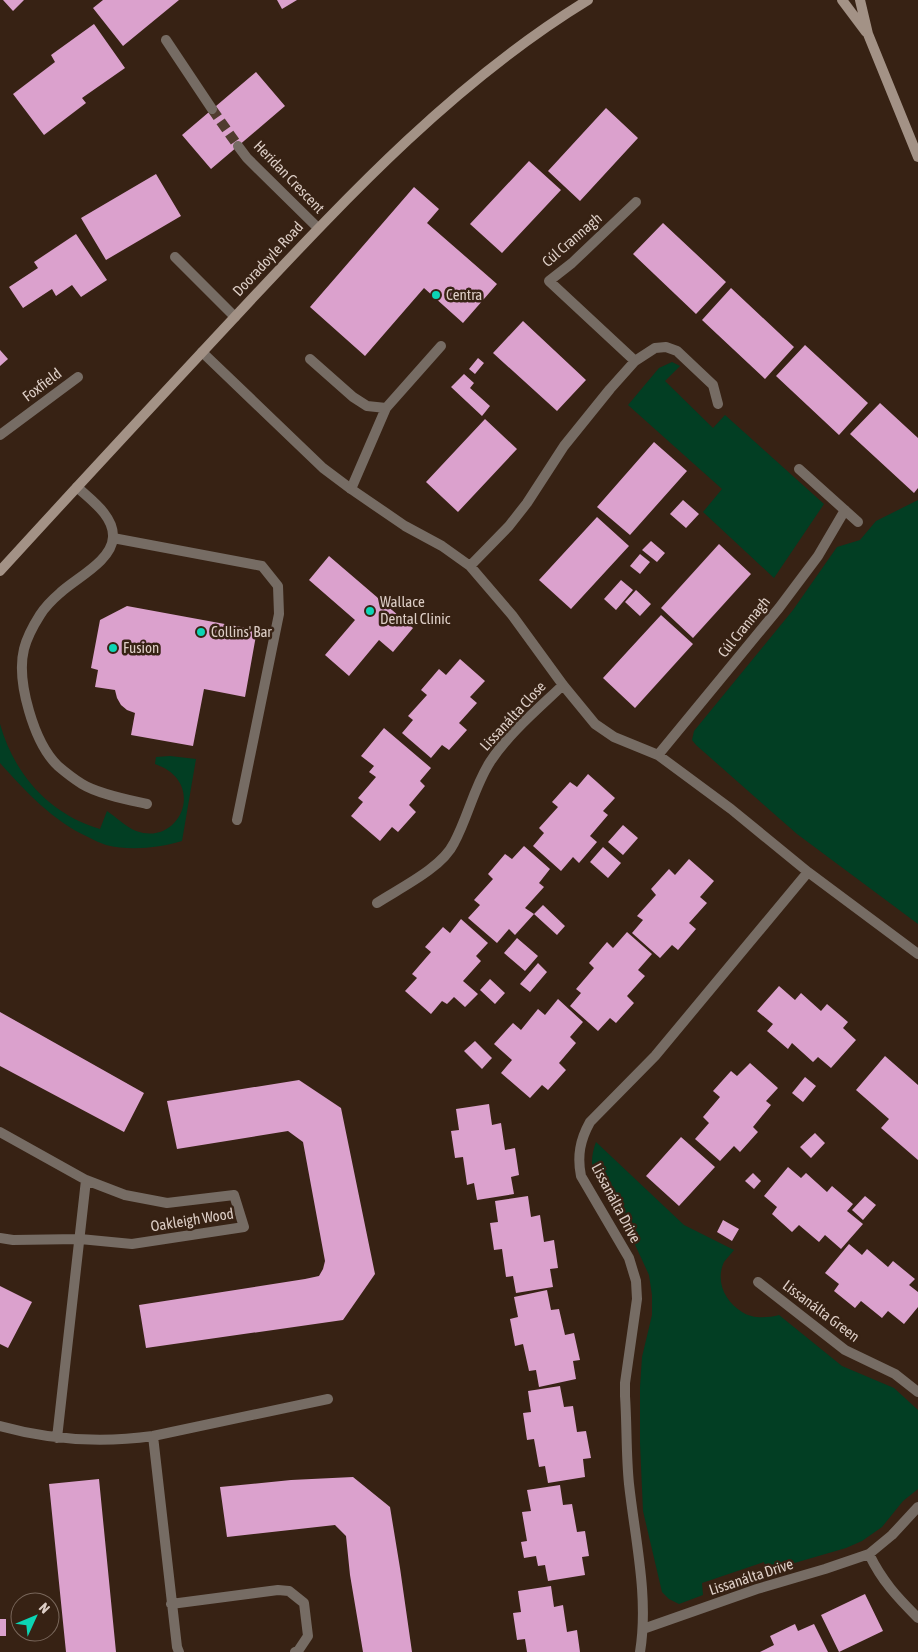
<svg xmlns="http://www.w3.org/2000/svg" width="918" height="1652" font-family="'Asap Condensed',sans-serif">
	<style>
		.green { fill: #023e23 }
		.building { fill: #dba1cd }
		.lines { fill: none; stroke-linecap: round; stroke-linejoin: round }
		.street-tunnel { stroke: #503c2f; stroke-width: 10; stroke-dasharray: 10 5; stroke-linecap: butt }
		.lane { stroke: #766c64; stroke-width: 10 }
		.street { stroke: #766c64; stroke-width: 10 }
		.secondary { stroke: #a39286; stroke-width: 10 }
		.poi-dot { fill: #0cd5b5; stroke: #372214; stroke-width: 2 }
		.labels { text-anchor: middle; stroke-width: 5; stroke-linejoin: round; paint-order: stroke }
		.street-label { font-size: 15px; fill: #ddcec6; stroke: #372214 }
		.poi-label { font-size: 15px; fill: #ddcec6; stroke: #372214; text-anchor: start }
	</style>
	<rect width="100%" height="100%" fill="#372214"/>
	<path class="green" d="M672,362L680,366L665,381L713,428L725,415L824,504L774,578L703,512L722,489L628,405L659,368Z
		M918,500V924L797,834L696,745L692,740L694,731L793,610L837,547L860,540L876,521Z
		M0,724C14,774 49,814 100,829L107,811C116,817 126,827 136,831C180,847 208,782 155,764L156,757L170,756L196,759L182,841C159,848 130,851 106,845C100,843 94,840 88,837C53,821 26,792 0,763Z
		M596,1142L684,1225L734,1250C731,1254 727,1258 724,1262C715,1281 725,1302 742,1312C752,1319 768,1318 779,1315L842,1366L894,1388L918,1410V1489L903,1501L882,1527L862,1541L846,1548L767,1571L764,1562L702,1583L703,1595L679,1604L669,1599L662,1592L643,1511L640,1443V1387L642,1357L652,1315V1295L649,1275L632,1238L593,1172C591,1161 592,1153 596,1142Z"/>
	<path class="building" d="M3,0H24L13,11Z
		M103,0H179L123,46L93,8Z
		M277,0H297L282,9Z
		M94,24L125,68L82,98L86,103L44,135L13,94L55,62L51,55Z
		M256,72L285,106L211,169L182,135Z
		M606,108L638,138L580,201L548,171Z
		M529,161L561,190L502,253L470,224Z
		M156,174L181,216L106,260L81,218Z
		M414,187L439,209L427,223L497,284L463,323L424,288L365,356L310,307Z
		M663,223L726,282L696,314L633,254Z
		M76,234L107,280L81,297L72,285L56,296L52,289L23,308L9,287L38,268L34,262Z
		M731,288L794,347L765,379L702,320Z
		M523,321L586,380L557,411L493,353Z
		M805,345L868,403L839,435L776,376Z
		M0,350L8,359L0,366Z
		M478,358L484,363L475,374L469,369Z
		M464,374L474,383L470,388L490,406L482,416L451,387Z
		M880,403L918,438V488L914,493L850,434Z
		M485,419L517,449L458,512L426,482Z
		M654,442L687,471L630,535L597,507Z
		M683,500L699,514L686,528L670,514Z
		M597,517L629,546L571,609L539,580Z
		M651,541L665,553L657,562L642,550Z
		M719,544L751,574L693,638L661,608Z
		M640,554L650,562L640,574L630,566Z
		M329,556L413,628L393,652L379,640L349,676L325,655L355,620L309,580Z
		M621,580L633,590L616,610L604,599Z
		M636,590L651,604L640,616L625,602Z
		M127,606L257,630L245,697L204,689L193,746L131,735L135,713L127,710L121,705L117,698L115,690L95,687L98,670L91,668L100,620Z
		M661,615L693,644L635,708L603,678Z
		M460,659L485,681L470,697L477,703L459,723L467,730L449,750L442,745L431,758L402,733L413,720L408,716L427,695L421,690L439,669L446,675Z
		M384,728L431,768L420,781L425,786L409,805L416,812L398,832L392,827L380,841L351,816L363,802L358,798L376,777L369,772L374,766L361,756Z
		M588,774L615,798L603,811L608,815L590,836L597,842L579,863L573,857L561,871L533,846L544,833L539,828L558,807L552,802L570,782L577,787Z
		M623,825L638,838L623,855L608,842Z
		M524,846L550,869L539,883L544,887L525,908L534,914L515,935L509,929L497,943L468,918L480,905L474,900L493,879L488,874L505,854L512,859Z
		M603,847L621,863L608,878L590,862Z
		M689,859L714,881L700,897L707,903L689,923L696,929L678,950L672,945L660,958L632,933L643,920L637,916L656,895L651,889L669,869L675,875Z
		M543,905L565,926L557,935L534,914Z
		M461,919L488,943L476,956L481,961L463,981L478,994L465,1007L454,997L447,1004L442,1001L431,1014L405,991L417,978L412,974L431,952L425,947L443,927L450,933Z
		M627,932L652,954L638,970L645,976L627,996L634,1003L616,1023L610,1018L598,1031L570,1006L581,993L576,989L594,968L589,963L607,942L613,948Z
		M517,938L538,956L525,971L504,953Z
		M538,963L547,972L530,992L520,984Z
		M490,979L505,993L495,1004L480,990Z
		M779,986L795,1000L801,993L821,1011L827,1004L848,1022L843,1028L856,1040L831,1068L818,1057L813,1062L792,1043L788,1049L767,1031L773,1024L757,1011Z
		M558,999L583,1022L570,1037L576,1043L559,1063L566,1070L548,1090L542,1085L530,1098L501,1073L512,1060L494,1044L513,1023L521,1030L538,1009L545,1015Z
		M0,1012L144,1093L124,1132L0,1066Z
		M475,1041L492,1058L482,1069L464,1051Z
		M885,1056L918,1085V1160L881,1128L889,1119L856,1090Z
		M750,1063L778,1088L766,1101L771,1105L753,1127L758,1132L740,1152L734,1146L720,1161L695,1139L709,1123L703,1117L720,1097L713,1091L731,1071L737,1076Z
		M805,1077L816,1086L803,1102L792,1093Z
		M299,1080L341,1108L375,1274L343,1320L146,1348L139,1305L305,1279L319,1276L323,1269L325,1261L303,1142L288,1131L177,1149L167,1101Z
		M489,1104L492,1125L501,1123L505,1150L515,1148L519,1175L511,1177L514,1194L477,1200L474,1183L467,1185L463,1157L455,1158L451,1131L459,1130L456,1109Z
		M815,1133L825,1143L811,1158L800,1147Z
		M681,1137L715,1167L679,1206L646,1176Z
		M788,1167L801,1178L806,1173L827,1192L832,1186L853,1204L847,1211L863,1224L841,1249L825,1235L819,1242L799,1225L792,1232L772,1214L777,1207L764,1196Z
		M753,1173L761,1181L754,1189L745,1181Z
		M528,1196L531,1217L540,1215L544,1242L554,1240L558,1268L550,1269L553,1287L516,1293L513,1276L506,1277L502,1249L494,1250L490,1223L498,1222L495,1201Z
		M865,1196L876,1205L863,1220L852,1210Z
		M723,1220L739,1229L732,1241L717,1232Z
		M849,1244L862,1255L867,1249L888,1267L893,1261L915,1279L909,1285L918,1292V1307L904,1324L888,1311L882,1318L861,1301L855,1308L834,1291L839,1284L825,1273Z
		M0,1286L32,1302L8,1348L0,1344Z
		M547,1290L551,1310L559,1309L565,1335L574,1333L580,1360L573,1361L576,1379L539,1387L536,1370L529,1371L523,1344L515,1346L510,1319L518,1317L514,1297Z
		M560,1386L564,1407L573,1406L577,1432L586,1431L591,1458L583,1459L585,1477L548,1483L545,1466L539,1467L534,1439L527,1440L523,1413L531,1412L528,1391Z
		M353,1477L390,1507L400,1568L412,1652H363L350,1575L346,1536L335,1525L227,1537L220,1487L291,1480Z
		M99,1479L116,1652H66L49,1484Z
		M560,1485L563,1505L572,1504L577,1532L585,1531L589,1556L582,1557L585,1575L548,1581L545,1565L538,1566L536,1556L524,1558L521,1542L527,1541L522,1512L531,1511L527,1490Z
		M551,1586L554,1607L563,1605L567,1632L577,1630L580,1652H527L525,1639L517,1640L513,1613L521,1612L518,1591Z
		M865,1594L883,1631L839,1652L821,1615Z
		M0,1619H6V1636H0Z
		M795,1624L798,1631L814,1624L828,1652H760L774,1645L770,1636Z"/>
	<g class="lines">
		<path class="street-tunnel" d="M212,109L238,146"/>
		<path class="lane" d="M310,359L353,397L367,406L386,408L351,489
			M386,408L441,346
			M77,487C91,500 114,516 113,537C112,561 76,578 60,593C53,599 45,607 40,615C33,626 27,637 24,649C16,681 34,743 58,766C65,772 74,779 82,784C98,794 129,800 147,804
			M113,538L262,566L278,586L279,614L237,820"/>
		<path class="street" d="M166,40L212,109
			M238,146L247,158L318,228
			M636,202L572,263L549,281L635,361L655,348L666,347L677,351L713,385L718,404
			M175,257L235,317
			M202,352L323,468L351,489L405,526L442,546L470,566L512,615L563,685L595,724L614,737L658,755L731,809L808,872L918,954
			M0,435L78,377
			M799,469L858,522
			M470,566L509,526L527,503L564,446L610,389L635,361
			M658,755L779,608L818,556L845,510
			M377,903C400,888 442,868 454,843C468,817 474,787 490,762C509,733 538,709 563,685
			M0,1132L86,1180L125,1195L167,1203L234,1195L244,1227L132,1244L80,1239L13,1240L0,1238
			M758,1282L845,1350L895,1374L918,1392
			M0,1426C50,1440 102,1443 153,1436L328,1399
			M153,1436L177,1647L179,1652
			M57,1438L86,1180
			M869,1554C882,1581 897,1597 918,1618
			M171,1604L278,1590L289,1591L304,1603L308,1636L298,1651L295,1652
			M643,1629L757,1589L825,1569L869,1554L892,1535L918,1507
			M640,1652C649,1597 635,1539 629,1484C626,1455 627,1425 625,1396V1383L637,1299L636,1281L629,1258L581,1176C577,1156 580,1140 590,1122L655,1056L808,872"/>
		<path class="secondary" d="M842,0L866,32
			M860,0L868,34L918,157
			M0,571C82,481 164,393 247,304C351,193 457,80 588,0"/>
	</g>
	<g class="poi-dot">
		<circle cx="436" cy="295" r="5"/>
		<circle cx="370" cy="611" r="5"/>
		<circle cx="201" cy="632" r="5"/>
		<circle cx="113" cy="648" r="5"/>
	</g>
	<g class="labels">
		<g class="street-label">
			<text transform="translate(289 177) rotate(46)" y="5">Heridan Crescent</text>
			<text transform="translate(572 240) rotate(-41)" y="5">Cúl Crannagh</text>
			<text transform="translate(268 259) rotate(-47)" y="5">Dooradoyle Road</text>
			<text transform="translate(42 385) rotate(-37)" y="5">Foxfield</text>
			<text transform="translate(744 627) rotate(-51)" y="5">Cúl Crannagh</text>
			<text transform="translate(513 716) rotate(-47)" y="5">Lissanálta Close</text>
			<text transform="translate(616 1203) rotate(62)" y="5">Lissanálta Drive</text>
			<text transform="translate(192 1220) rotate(-9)" y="5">Oakleigh Wood</text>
			<text transform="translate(821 1311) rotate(37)" y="5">Lissanálta Green</text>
			<text transform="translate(751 1577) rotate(-18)" y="5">Lissanálta Drive</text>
		</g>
		<g class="poi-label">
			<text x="446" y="300">Centra</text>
			<text x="380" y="607">Wallace<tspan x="380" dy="17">Dental Clinic</tspan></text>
			<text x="211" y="637">Collins' Bar</text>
			<text x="123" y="653">Fusion</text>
		</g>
	</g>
	<g transform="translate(35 1617) rotate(46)"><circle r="24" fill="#372214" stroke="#79675b"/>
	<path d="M0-4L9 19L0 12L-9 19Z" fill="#0cd5b5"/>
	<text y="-8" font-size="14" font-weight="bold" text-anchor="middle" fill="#ddcec6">N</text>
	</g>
</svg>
